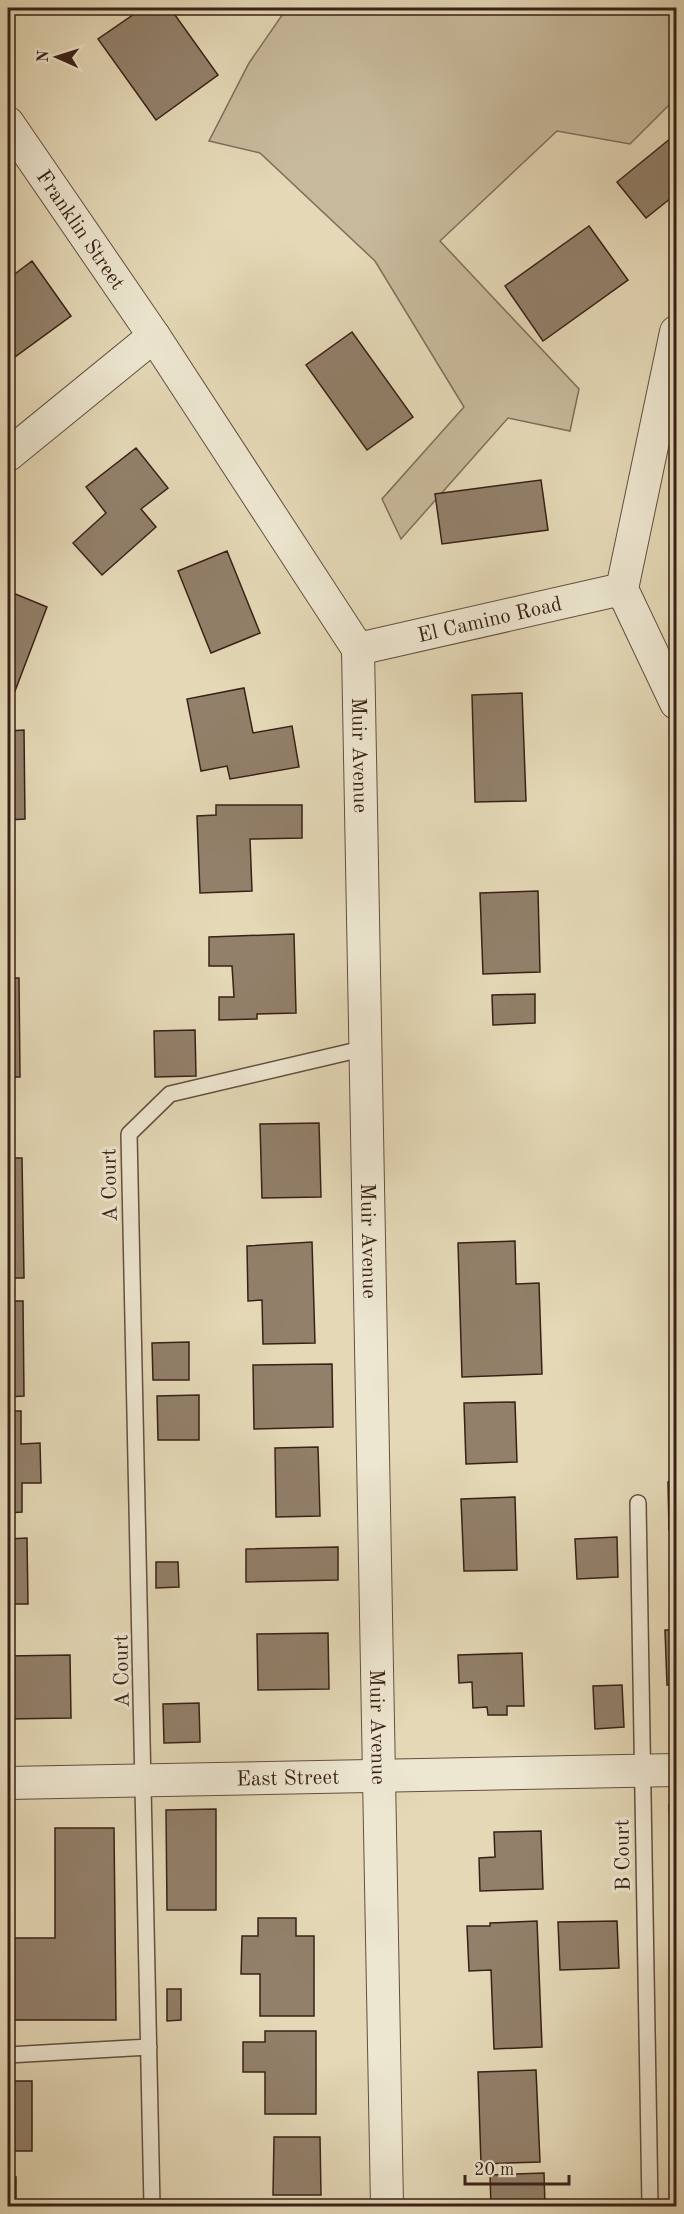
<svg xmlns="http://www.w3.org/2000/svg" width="684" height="2214" font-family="'Old Standard TT',serif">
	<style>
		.green { fill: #c7b99b; stroke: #806d5a; stroke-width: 1.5 }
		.building { fill: #92806a; stroke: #392118; stroke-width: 1.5 }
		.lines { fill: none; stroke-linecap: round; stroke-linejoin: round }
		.service-casing { stroke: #644f40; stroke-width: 18 }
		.minor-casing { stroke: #644f40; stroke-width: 34 }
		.service { stroke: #ede6d0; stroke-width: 15 }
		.minor { stroke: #ede6d0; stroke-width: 32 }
		.labels { text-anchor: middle; stroke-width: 6; stroke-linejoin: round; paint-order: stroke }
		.street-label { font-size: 21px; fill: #392118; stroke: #ede6d0 }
	</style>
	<rect width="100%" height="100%" fill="#e4d8b6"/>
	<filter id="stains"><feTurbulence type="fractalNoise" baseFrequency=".00333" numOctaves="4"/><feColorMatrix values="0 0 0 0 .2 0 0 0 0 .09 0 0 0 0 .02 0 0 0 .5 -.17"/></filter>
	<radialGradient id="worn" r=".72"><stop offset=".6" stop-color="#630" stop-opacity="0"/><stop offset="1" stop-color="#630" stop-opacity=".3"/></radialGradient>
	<path class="green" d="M287,8H676V98L630,144L557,131L440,241L579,389L570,431L508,418L401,539L382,499L464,407L375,261L260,153L209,141L249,63Z"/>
	<path class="building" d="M143,8H170L218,75L156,120L98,39Z
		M676,134V194L646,218L617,182Z
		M589,226L628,280L543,341L505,286Z
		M32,261L71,316L8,362V279Z
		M352,332L413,417L367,450L306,365Z
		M136,448L168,488L141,509L156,527L102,575L73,543L106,513L86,487Z
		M541,480L548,530L442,544L435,494Z
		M227,551L260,633L211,653L178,571Z
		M8,591L47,607L15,691L8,688Z
		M244,688L253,733L292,726L299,767L230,779L227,766L201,771L187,699Z
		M522,693L526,801L475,802L472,695Z
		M24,730L25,819L8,820V731Z
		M216,805H302V838L250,839L252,891L200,893L197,816L216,815Z
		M8,854H9L10,937H8Z
		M538,891L540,972L483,974L480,893Z
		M294,934L296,1013L257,1014V1019L219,1020V997H234L232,966H209V937Z
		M8,978H19L20,1077H8Z
		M535,994V1023L493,1025L492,995Z
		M195,1030L196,1076L155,1077L154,1031Z
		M319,1123L321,1197L262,1198L260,1124Z
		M8,1158H22L24,1278H8Z
		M515,1241L516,1284L539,1283L542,1374L462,1377L458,1243Z
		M312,1242L315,1343L263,1344L262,1300L248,1301L247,1246Z
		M8,1301H23L24,1396L8,1397Z
		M189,1342V1380H153L152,1343Z
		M332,1364L333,1427L254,1429L253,1365Z
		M199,1395V1440H158L157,1396Z
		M515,1402L517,1462L466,1464L464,1403Z
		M8,1411H21V1444L40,1443L41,1483H22V1512L8,1513Z
		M318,1447L320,1516L276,1517L275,1448Z
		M676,1481V1529L669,1530L668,1482Z
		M515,1497L517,1570L464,1571L461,1499Z
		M617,1537L618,1577L577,1579L575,1539Z
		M27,1538L28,1604H8V1539Z
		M338,1547V1580L246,1582V1549Z
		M673,1551H676V1608H675Z
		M156,1562H178L179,1587L156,1588Z
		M665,1630H676V1685H667Z
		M328,1633L329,1689L258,1690L257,1634Z
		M522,1653L524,1706H507V1715H488L487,1707L473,1708L472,1682L459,1683L458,1655Z
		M70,1655L71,1718L8,1719V1656Z
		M622,1685L624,1727L595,1729L593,1686Z
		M199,1703L200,1742L164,1743L163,1704Z
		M676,1804V1843H671L669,1805Z
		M216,1809V1910H167L166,1810Z
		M55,1828H114L116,2020H8V1938H55Z
		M541,1831L543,1889L480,1891L479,1858L495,1857L494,1832Z
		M258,1918H296V1936H314V2016H260V1974H241L242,1936H258Z
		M537,1921L542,2047L494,2049L491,1970L469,1971L467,1926H490V1923Z
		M617,1921L619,1968L560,1970L558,1922Z
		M167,1989H181V2020L167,2021Z
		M265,2031H316V2114H265V2072H243V2042H265Z
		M536,2070L540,2162L481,2164L478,2072Z
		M8,2081H32V2151H8Z
		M274,2137H320L321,2195H273Z
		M544,2173L545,2206H491L490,2175Z
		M8,2177H16V2206H8Z"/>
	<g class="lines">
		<g class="service-casing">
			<path id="service" d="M638,1503L650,2206
				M8,2055L149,2047
				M152,2206L129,1134L170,1094L366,1048"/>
		</g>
		<g class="minor-casing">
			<g id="minor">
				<path id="s1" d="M8,123L154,336L358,649L387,2206"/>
				<path d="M676,332L622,589L676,703"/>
				<path d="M8,455L154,336"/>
				<path id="s2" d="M358,649L622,589"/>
				<path id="s3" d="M8,1783L676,1770"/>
			</g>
		</g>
		<use href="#service" class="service"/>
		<use href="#minor" class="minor"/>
	</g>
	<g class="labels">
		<g class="street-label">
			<text dy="7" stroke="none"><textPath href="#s1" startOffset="129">Franklin Street</textPath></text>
			<text dy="7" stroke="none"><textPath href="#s2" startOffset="135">El Camino Road</textPath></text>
			<text dy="7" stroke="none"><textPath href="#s1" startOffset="738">Muir Avenue</textPath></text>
			<text transform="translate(109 1185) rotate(-91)" y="7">A Court</text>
			<text dy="7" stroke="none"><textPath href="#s1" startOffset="1224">Muir Avenue</textPath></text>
			<text transform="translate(121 1671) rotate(-91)" y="7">A Court</text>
			<text dy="7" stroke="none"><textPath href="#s1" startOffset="1710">Muir Avenue</textPath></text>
			<text dy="7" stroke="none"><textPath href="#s3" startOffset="280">East Street</textPath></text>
			<text transform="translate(622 1855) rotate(-91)" y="7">B Court</text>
		</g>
	</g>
	<rect width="684" height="2214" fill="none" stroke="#e4d8b6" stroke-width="30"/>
	<rect x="9" y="9" width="666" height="2196" fill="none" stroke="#392118" stroke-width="3"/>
	<rect x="15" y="15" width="654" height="2184" fill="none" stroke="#392118" stroke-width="1.5"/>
	<g transform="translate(57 57) rotate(273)" stroke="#ede6d0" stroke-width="4.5" paint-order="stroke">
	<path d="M0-4.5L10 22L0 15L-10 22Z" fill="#392118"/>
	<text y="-9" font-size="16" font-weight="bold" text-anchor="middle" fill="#392118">N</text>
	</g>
	<path d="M465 2175v9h104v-9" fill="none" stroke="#392118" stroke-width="3"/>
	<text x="474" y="2175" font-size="18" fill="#392118" stroke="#ede6d0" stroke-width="4.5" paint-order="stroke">20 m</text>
	<rect width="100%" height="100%" filter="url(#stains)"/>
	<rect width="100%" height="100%" fill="url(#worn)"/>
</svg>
